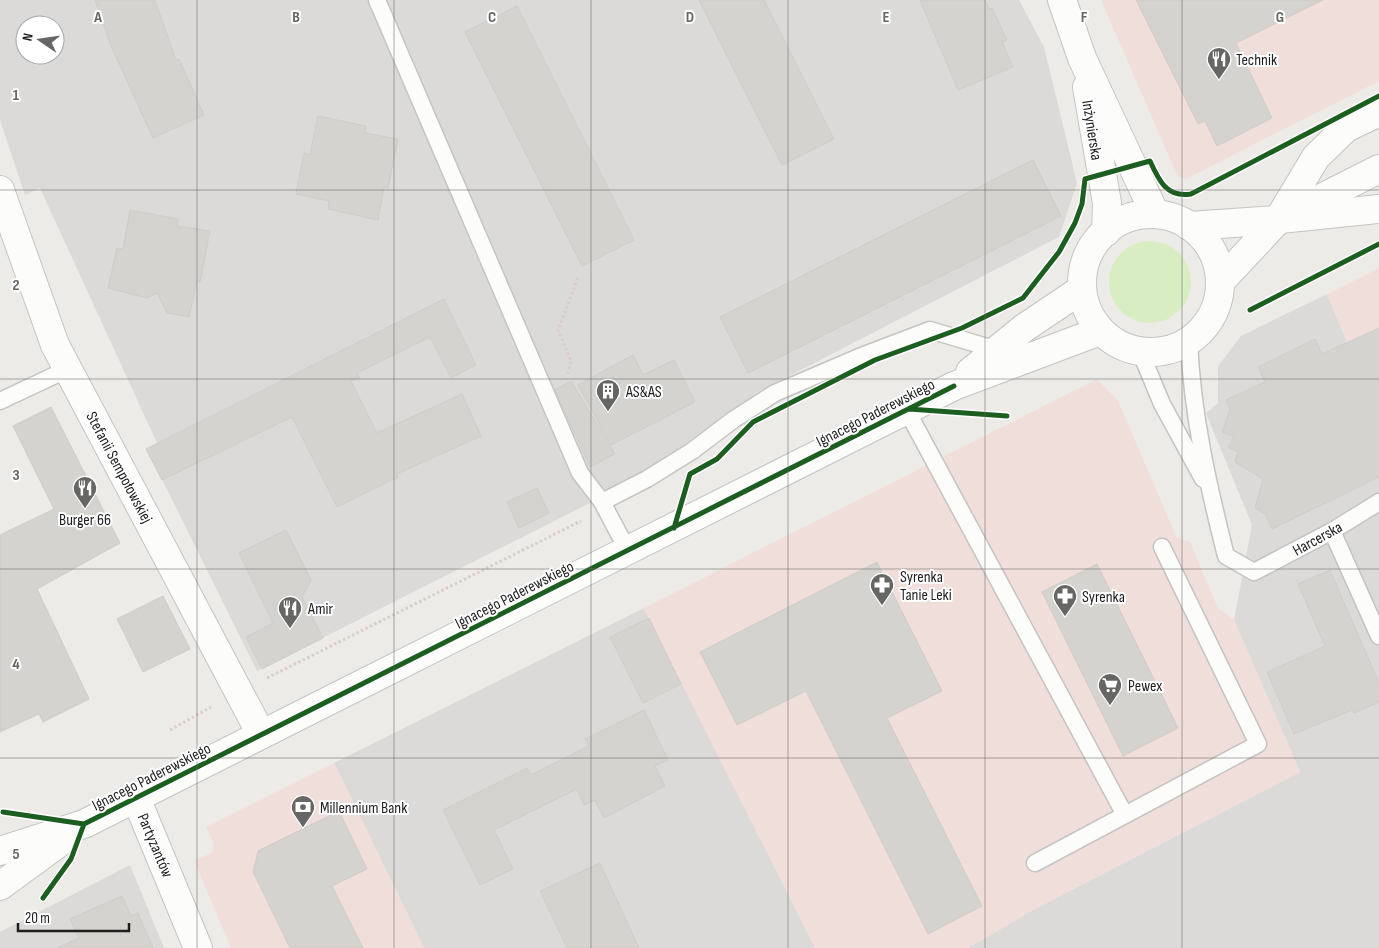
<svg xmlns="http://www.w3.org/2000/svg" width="1379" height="948" font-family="'Sofia Sans Condensed',sans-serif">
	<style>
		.residential { fill: #dcdad8; fill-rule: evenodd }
		.commercial { fill: #f0dedb }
		.grass { fill: #d9edc3 }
		.building { fill: #d5d3cf; stroke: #d0ccc8 }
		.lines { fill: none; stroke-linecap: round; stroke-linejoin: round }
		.service-casing { stroke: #c5c4c3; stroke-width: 19 }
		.minor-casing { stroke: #c5c4c3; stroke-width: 30 }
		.tertiary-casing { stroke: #c5c4c3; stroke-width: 30 }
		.path { stroke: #dbccca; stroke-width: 3; stroke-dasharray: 2.5 2.5; stroke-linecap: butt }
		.service { stroke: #fcfcfb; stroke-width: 16 }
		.minor { stroke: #fcfcfb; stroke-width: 28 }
		.tertiary { stroke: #fcfcfb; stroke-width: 28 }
		.cycleway-casing { stroke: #fff; stroke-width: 8 }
		.cycleway { stroke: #1b5e20; stroke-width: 5 }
		.grid { fill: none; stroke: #666664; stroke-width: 1; stroke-opacity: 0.55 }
		.labels { text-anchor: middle; stroke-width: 4; stroke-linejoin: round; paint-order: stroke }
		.poi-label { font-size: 16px; fill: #1e1e1e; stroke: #fff; text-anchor: start }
		.street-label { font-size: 16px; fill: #1e1e1e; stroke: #fff }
		.grid-label { font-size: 16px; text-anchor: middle; font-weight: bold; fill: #666664; stroke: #fff; stroke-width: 4; stroke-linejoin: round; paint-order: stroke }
	</style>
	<rect width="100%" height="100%" fill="#edebe7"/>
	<path class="residential" d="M0,0H1019L1044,47L1077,183L1059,237L756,393L705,445L257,671L147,449L157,443L40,188L25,195L0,120ZM25,25H55V55H25Z
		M1327,294L1373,404L1379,402V948H968L1031,911L1300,772L1234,620L1252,525L1206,413L1218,403V366L1241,336Z
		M644,608L815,948H424L334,763Z
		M130,865L164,948H0V932Z"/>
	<path class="commercial" d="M1101,0H1379V81L1186,179L1178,177Z
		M1379,268V402L1374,404L1327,294Z
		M1097,379L1118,401L1177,538L1190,542L1218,608L1234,620L1300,772L1031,911L968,948H815L644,608Z
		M334,763L424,948H231L194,860L212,853L214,844L206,827Z"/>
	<path class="grass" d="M1109 282a41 41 0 1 1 82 0a41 41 0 1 1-82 0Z"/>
	<path class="building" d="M95,0H155L176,60L179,59L204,115L153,138L111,46Z
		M699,0H764L834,139L782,165Z
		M920,0H985L989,9L992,8L1007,40L1002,42L1013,67L958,90Z
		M1136,0H1323L1236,43L1272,118L1217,146L1205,121L1198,124Z
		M517,6L634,240L582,266L465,32Z
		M318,116L366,126L365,133L398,139L388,188L384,187L378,220L328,209L329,201L296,194L304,153L310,155Z
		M1033,160L1061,216L748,373L720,317Z
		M130,210L178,219L177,226L210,231L200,282L197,281L189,317L167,313L157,293L147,298L108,288L117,248L123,249Z
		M444,299L476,365L451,378L430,337L357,373L360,377L351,381L377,433L462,394L481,436L397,474L398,477L337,507L292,417L162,480L146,449Z
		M1379,328V477L1272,529L1265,514L1255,508L1263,479L1235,462L1238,452L1228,447L1234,437L1222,432L1230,410L1226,400L1265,382L1258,367L1315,339L1322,354Z
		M633,355L643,375L674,360L695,402L611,445L578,385Z
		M571,381L615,454L590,467L555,390Z
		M51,407L120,543L37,589L89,699L43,722L39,714L0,732V535L54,509L13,426Z
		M537,488L549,513L519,528L507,502Z
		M286,530L311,580L302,597L323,638L262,669L246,637L273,623L239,553Z
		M877,562L942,691L887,718L982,906L928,934L806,691L737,725L700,652Z
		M1097,564L1178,728L1123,756L1042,592Z
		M1330,570L1379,683V702L1354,713L1352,710L1294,734L1267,672L1325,646L1298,584Z
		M163,596L190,649L143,672L117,619Z
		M649,618L681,684L643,703L610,637Z
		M644,710L668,760L655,766L665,786L604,818L595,800L584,805L577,789L494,830L513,869L480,885L443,810L527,768L531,775L589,746L585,739Z
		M339,811L367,869L332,886L363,948H290L253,872L258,851Z
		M600,863L639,948H567L540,891Z
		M122,896L131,916L138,913L153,948H57L79,938L70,919Z"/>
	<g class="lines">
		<g class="service-casing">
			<path id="service" d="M377,0L580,473L602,502
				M1189,341C1192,414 1208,485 1226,556L1254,572L1332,531L1379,502
				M1140,351L1162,404L1203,479
				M0,401L68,369
				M906,409L1125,815
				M1332,531L1379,636
				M628,551L602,502L647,479L692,451L733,420L775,393L859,357L930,330L997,350
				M1035,863L1258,744L1162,547"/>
		</g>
		<g class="minor-casing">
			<path id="minor" d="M1062,0L1082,58L1155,214
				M1087,87L1107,203L1106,232
				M0,190L55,345L261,734
				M1280,219L1379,209
				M1278,220L1316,157L1346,128L1379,112
				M136,798L198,948"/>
		</g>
		<g class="tertiary-casing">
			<path id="tertiary" d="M1082 283a69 69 0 1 1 138 0a69 69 0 1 1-138 0Z
				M1189,226L1278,220
				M1220,282L1278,220L1379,169
				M970,372L1024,328L1082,289
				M0,851L84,824L954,386L1100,331
				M0,886L67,837"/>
		</g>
		<path class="path" d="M568,374L571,361L558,330L578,278
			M267,678L581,521
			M170,730L211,707"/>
		<use href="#service" class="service"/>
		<use href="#minor" class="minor"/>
		<use href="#tertiary" class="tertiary"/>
		<g class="cycleway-casing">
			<path id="cycleway" d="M1250,310L1379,244
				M909,409L1007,416
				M674,528L690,474L717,459L753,422L875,360L962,328L1023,298L1059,252L1075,223L1082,204L1085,179L1150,161C1159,181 1167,198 1191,194L1379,96
				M3,812L84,824
				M84,824L954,386
				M43,898L71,859L84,824"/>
		</g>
		<use href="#cycleway" class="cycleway"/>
	</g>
	<path class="grid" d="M197,0V948M394,0V948M591,0V948M788,0V948M985,0V948M1182,0V948M0,190H1379M0,379H1379M0,569H1379M0,758H1379"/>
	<defs>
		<g id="restaurant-pin" transform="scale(1.25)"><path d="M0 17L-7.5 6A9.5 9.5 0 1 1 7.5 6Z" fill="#666664" stroke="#fff"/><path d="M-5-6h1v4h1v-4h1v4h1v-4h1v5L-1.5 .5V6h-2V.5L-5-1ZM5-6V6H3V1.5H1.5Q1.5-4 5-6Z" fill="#fff"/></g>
		<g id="building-pin" transform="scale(1.25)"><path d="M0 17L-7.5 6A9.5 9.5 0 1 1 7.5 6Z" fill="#666664" stroke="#fff"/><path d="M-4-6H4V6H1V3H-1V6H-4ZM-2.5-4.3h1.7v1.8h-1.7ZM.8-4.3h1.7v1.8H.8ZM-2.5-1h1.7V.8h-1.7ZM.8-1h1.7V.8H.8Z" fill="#fff"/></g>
		<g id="pharmacy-pin" transform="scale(1.25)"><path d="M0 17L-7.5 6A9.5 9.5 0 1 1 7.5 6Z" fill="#666664" stroke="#fff"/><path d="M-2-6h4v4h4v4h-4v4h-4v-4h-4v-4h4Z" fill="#fff"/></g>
		<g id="supermarket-pin" transform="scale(1.25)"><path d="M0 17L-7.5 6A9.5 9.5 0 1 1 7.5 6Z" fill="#666664" stroke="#fff"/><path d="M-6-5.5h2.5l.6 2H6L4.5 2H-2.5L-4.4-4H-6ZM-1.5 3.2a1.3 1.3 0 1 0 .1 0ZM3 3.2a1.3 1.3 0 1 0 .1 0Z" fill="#fff"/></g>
		<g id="bank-pin" transform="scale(1.25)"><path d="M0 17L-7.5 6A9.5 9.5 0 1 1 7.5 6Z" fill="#666664" stroke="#fff"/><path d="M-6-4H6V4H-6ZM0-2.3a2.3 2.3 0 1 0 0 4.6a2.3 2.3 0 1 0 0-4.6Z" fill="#fff"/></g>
	</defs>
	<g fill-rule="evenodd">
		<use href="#restaurant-pin" x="1219" y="59"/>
		<use href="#building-pin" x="608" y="391"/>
		<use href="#restaurant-pin" x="85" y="488"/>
		<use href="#pharmacy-pin" x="882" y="585"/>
		<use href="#pharmacy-pin" x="1065" y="596"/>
		<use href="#restaurant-pin" x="290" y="608"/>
		<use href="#supermarket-pin" x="1110" y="685"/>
		<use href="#bank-pin" x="303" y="807"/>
	</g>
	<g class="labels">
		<g class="poi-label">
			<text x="1236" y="65">Technik</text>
			<text x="626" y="397">AS&amp;AS</text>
			<text x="85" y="525" text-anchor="middle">Burger 66</text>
			<text x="900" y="582">Syrenka<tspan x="900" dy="18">Tanie Leki</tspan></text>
			<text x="1082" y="602">Syrenka</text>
			<text x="308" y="614">Amir</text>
			<text x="1128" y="691">Pewex</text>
			<text x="320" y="813">Millennium Bank</text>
		</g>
		<g class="street-label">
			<text transform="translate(1093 130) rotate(81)" y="6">Inżynierska</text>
			<text transform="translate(875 412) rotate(-27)" y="6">Ignacego Paderewskiego</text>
			<text transform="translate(120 467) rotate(62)" y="6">Stefanii Sempołowskiej</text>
			<text transform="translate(1317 538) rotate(-29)" y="6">Harcerska</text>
			<text transform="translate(514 594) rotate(-27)" y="6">Ignacego Paderewskiego</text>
			<text transform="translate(151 776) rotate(-27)" y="6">Ignacego Paderewskiego</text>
			<text transform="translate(156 845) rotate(67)" y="6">Partyzantów</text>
		</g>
	</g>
	<g class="grid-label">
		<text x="98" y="22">A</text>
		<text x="296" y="22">B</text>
		<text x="492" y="22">C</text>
		<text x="690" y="22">D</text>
		<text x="886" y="22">E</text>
		<text x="1084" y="22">F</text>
		<text x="1280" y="22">G</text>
		<text x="16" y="100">1</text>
		<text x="16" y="290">2</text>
		<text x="16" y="480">3</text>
		<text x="16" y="669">4</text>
		<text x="16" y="859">5</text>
	</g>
	<g transform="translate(40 40) rotate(283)"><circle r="24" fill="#ffffff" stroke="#a5a5a5"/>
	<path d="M0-4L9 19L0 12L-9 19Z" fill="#666664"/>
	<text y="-8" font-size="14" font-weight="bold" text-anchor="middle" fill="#1e1e1e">N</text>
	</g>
	<path d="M18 923v8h111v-8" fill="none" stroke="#1e1e1e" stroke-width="2.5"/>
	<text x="25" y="923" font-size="15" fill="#1e1e1e" stroke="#ffffff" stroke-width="4" paint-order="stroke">20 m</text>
</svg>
